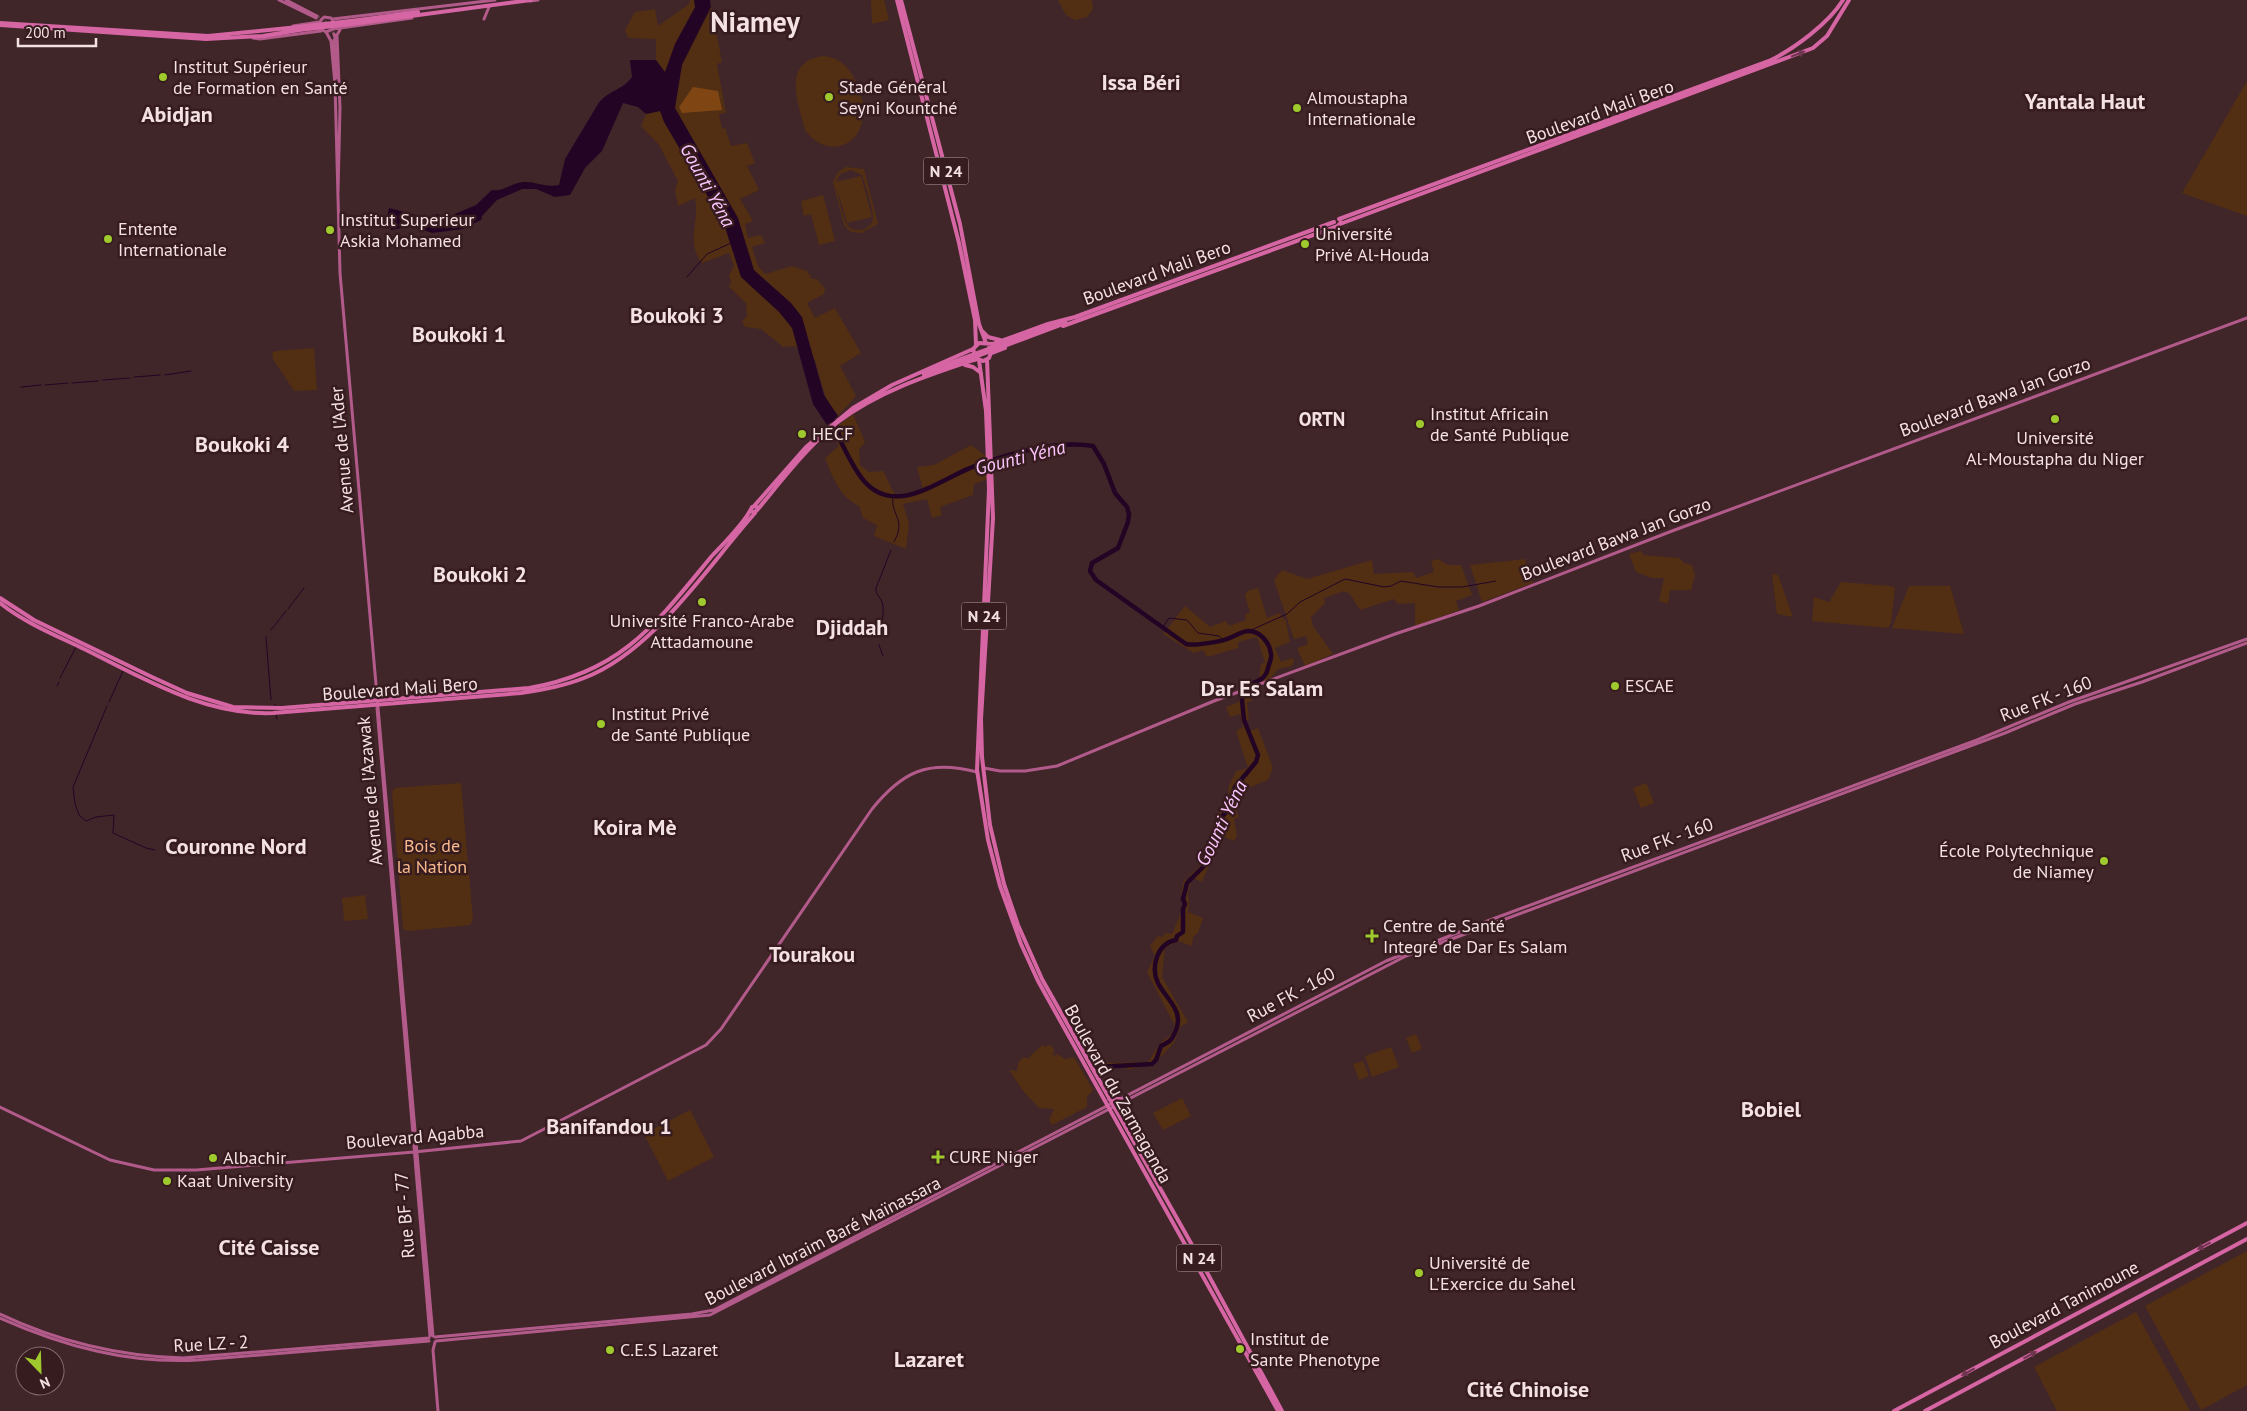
<svg xmlns="http://www.w3.org/2000/svg" width="2247" height="1411" font-family="'PT Sans',sans-serif">
	<style>
		.green { fill: #522f13; fill-rule: evenodd }
		.forest { fill: #7f4512 }
		.water { fill: #230425 }
		.lines { fill: none; stroke-linecap: round; stroke-linejoin: round }
		.stream { stroke: #230425; stroke-width: 1 }
		.river { stroke: #230425; stroke-width: 4.5 }
		.secondary-tunnel { stroke: #5b4145; stroke-width: 3; stroke-dasharray: 3 1.5; stroke-linecap: butt }
		.secondary { stroke: #b25b8b; stroke-width: 3 }
		.primary { stroke: #d665a4; stroke-width: 4 }
		.primary-bridge { stroke: #d665a4; stroke-width: 4 }
		.oneway { fill: #6e354e }
		.poi-dot { fill: #9fca2d; stroke: #361b1f; stroke-width: 2 }
		.labels { text-anchor: middle; stroke-width: 5; stroke-linejoin: round; paint-order: stroke }
		.shield { fill: #361b1f; stroke: #bba6a8; stroke-width: 1 }
		.shield-label { font-size: 16px; font-weight: bold; fill: #f4e1e3 }
		.poi-label { font-size: 18px; fill: #f4e1e3; stroke: #361b1f; text-anchor: start }
		.street-label { font-size: 18px; fill: #f4e1e3; stroke: #361b1f }
		.park-label { font-size: 18px; fill: #f9ba8d; stroke: #361b1f }
		.water-label { font-size: 19px; font-style: italic; fill: #fcc7fe; stroke: #361b1f }
		.neighbourhood-label { font-size: 19px; font-weight: bold; fill: #f4e1e3; stroke: #361b1f }
		.district-label { font-size: 22px; font-weight: bold; fill: #f4e1e3; stroke: #361b1f }
		.town-label { font-size: 28px; font-weight: bold; fill: #f4e1e3; stroke: #361b1f }
	</style>
	<rect width="100%" height="100%" fill="#402529"/>
	<path class="green" d="M690,0H710L722,62L717,64L726,113L719,114L722,129L725,128L731,146L747,143L755,163L747,166L759,190L740,199L753,221L745,224L748,238L761,235L765,243L752,247L758,266L765,274L792,266L807,271L812,279H817L825,289L824,294L807,303L815,318L835,308L861,353L840,366L856,396L838,416L826,399L815,360L794,346L783,347L761,329L745,327L742,321L747,316L746,303L729,287L731,282L729,275L734,266L729,253L702,263C685,241 700,223 695,198L678,206L675,190L678,181L659,145L641,126L646,114L660,111L665,73L656,60V39L628,38L625,30L635,12L655,9L658,26L689,4Z
		M871,0H884L889,20L872,24Z
		M1058,0H1092L1093,9L1087,17L1075,20L1066,15Z
		M824,56C850,59 857,82 863,103L861,104C871,143 828,163 805,130C798,102 781,61 824,56Z
		M2247,81V216L2182,193Z
		M846,167L864,169L878,224L861,233L851,232L844,225L833,182L838,172ZM851,170L862,175C866,187 872,205 873,217C873,231 852,235 846,223C841,212 839,197 836,185L847,223L872,217L861,176L836,182L840,174Z
		M823,195L835,241L819,245L811,214L804,216L801,201Z
		M314,348L317,390L294,391L273,359L272,353L276,351Z
		M853,414L865,442L859,450L860,465L869,472L883,471L894,493L898,495L923,489L917,467L934,465L971,445L986,456L987,479L974,484L973,495L940,507L942,515L932,518L927,499L903,504L909,524L906,549L874,536L877,525L863,518L859,506C839,496 833,478 825,458L839,446L831,431Z
		M1641,551L1643,555L1679,558L1684,563L1692,565L1695,576L1691,590H1670L1668,604L1659,601L1664,578H1652L1636,572L1629,554Z
		M1438,559L1448,565H1461L1472,595L1456,601L1459,610L1415,626V603L1398,604L1394,599L1360,610L1350,594L1344,591L1324,598L1325,603L1311,617L1313,626L1333,654L1305,666L1297,648L1308,644L1306,636L1294,639L1274,580L1282,570L1307,579L1372,560L1374,574L1413,572L1416,578L1434,572L1431,561Z
		M1525,559L1533,583L1482,602L1470,565Z
		M1772,574L1778,575L1793,617L1777,614Z
		M1841,582L1890,586L1895,588L1891,623L1888,628L1812,621L1814,597L1829,602Z
		M1909,586H1950L1964,634L1892,628Z
		M1258,588L1267,618L1279,613L1286,621L1290,642L1275,648L1281,662L1293,658L1294,661L1292,666L1278,669L1270,679L1244,688L1259,679L1261,664L1265,663L1257,637L1238,642V648L1207,657L1203,650L1194,653L1163,634L1185,606L1210,627L1226,621L1229,626L1246,620L1245,615L1250,612L1245,596L1247,591Z
		M1256,689L1257,691L1250,694L1252,701L1247,703L1249,719L1246,720L1250,731L1258,728L1273,768L1268,780L1248,788L1247,793L1232,797L1239,817L1234,819L1237,836L1234,841L1221,836L1202,882L1189,876L1204,862L1205,847L1213,833L1216,817L1227,802L1229,786L1236,771L1248,768L1236,731L1243,727L1240,714L1230,717L1226,707L1239,702L1241,694Z
		M461,783L473,920L470,925L408,931L403,929L392,792L395,788Z
		M1646,783L1654,803L1641,808L1633,788Z
		M1184,879L1191,882C1185,896 1191,901 1188,912L1203,918L1198,933L1193,937L1192,946L1178,941L1165,948L1162,977L1188,1022L1180,1027L1174,1043L1150,1068L1147,1064L1127,1070V1068L1097,1067L1096,1066L1101,1063L1148,1062C1152,1057 1155,1050 1159,1045C1166,1036 1175,1037 1174,1024L1147,972L1155,956L1150,946L1158,936L1163,937L1165,933L1172,934L1186,901L1181,894Z
		M365,895L368,919L344,921L342,898Z
		M1416,1034L1422,1049L1412,1053L1406,1038Z
		M1043,1045L1045,1047L1050,1045L1054,1049L1053,1056L1057,1054L1065,1059L1074,1057L1093,1090L1087,1097V1107L1052,1125L1049,1120L1054,1109L1039,1108L1024,1092L1009,1070L1017,1071C1018,1065 1017,1062 1024,1057L1030,1059V1056Z
		M1391,1047L1399,1067L1372,1077L1365,1056Z
		M1363,1061L1369,1076L1359,1080L1353,1064Z
		M1182,1098L1191,1116L1163,1130L1153,1113Z
		M690,1110L714,1157L668,1181L644,1134Z
		M2247,1251V1385L2201,1410L2145,1306Z
		M2136,1312L2190,1411H2057L2034,1367Z"/>
	<path class="forest" d="M693,87L718,91L722,110L682,113L679,107Z"/>
	<path class="water" d="M694,0H710L711,7L682,65L675,108L738,218L754,270L791,303L802,317L824,395L838,416L827,425L813,404L792,328L779,312L741,277L724,224L664,122L660,111L646,114L638,107L623,103L602,151L585,168L570,195L555,197L536,189H522L497,200L482,216L481,220L463,229L432,233L413,226L391,230L389,218L387,217L389,208L427,218L437,214L448,217L476,205L492,190C503,192 512,183 523,182C535,181 547,188 559,185L565,159L598,104C607,91 623,90 632,77L630,60H656L665,72L675,44L695,7Z"/>
	<g class="lines">
		<path class="stream" d="M687,277L707,254L731,243
			M165,375L191,371
			M134,377L160,375
			M103,380L130,378
			M72,383L98,381
			M45,385L68,383
			M21,387L41,385
			M893,496C890,516 907,518 894,542
			M288,609L304,588
			M1162,628L1169,618L1187,620L1198,633L1219,636L1223,640
			M271,630L286,611
			M1249,631L1287,614L1300,602L1345,579L1384,587L1391,586L1401,581L1438,587H1462L1496,581
			M878,634C882,627 885,609 882,602C880,596 875,595 876,588L891,550
			M266,637L271,700
			M879,645L883,656
			M60,678L76,647
			M57,686L59,682
			M109,702L123,671
			M275,704V706
			M107,706L73,787L75,804L79,815L86,821L96,817L114,815L113,833L146,848L155,850
			M276,715L277,719"/>
		<path class="river" d="M833,421C839,428 838,434 841,442C847,454 855,471 864,481C897,519 943,476 978,465C1013,453 1056,440 1093,446L1104,464L1115,493L1127,507L1129,514L1128,522L1118,548L1092,563L1090,571L1096,580L1186,644C1193,646 1219,642 1227,639C1234,637 1241,631 1249,631C1260,631 1270,643 1271,654C1272,658 1269,664 1268,668C1266,680 1255,682 1246,686L1242,700L1244,720L1258,755L1256,762L1235,787L1228,810L1218,821L1215,838L1207,852L1205,865L1187,883L1183,899L1185,904L1183,909V932L1177,936L1176,940C1158,943 1150,966 1158,983C1166,999 1184,1010 1176,1030C1172,1040 1171,1041 1161,1046L1156,1060L1152,1064L1097,1067"/>
		<path class="secondary-tunnel" d="M317,16L327,23L334,34"/>
		<path class="secondary" d="M279,0L316,18
			M286,0L317,16
			M530,1L538,0
			M333,19L495,0
			M484,19L489,7
			M293,26L319,22
			M333,29L335,24L331,18L324,17L321,20L319,28L326,32L333,29L412,18
			M326,32L331,41L335,84L340,273L433,1336
			M334,34L336,41
			M253,38L260,39L321,31
			M334,40L337,78
			M338,192L340,108L337,35L341,28
			M377,708L430,1336
			M984,768L1000,771H1025L1057,766L1214,701L1395,634L1479,606L1672,531L2247,318
			M0,1107L110,1160L154,1170H196L414,1152L521,1141L706,1045L721,1029L872,809C902,772 928,759 977,772
			M0,1314C59,1342 118,1356 183,1358L429,1338
			M0,1318C63,1346 128,1364 198,1360L429,1341
			M435,1337L692,1314L714,1310L1386,961L1490,920L1977,740L2069,702L2247,639
			M436,1341L710,1315L1406,956L2005,733L2075,704L2142,682L2247,643
			M435,1342L433,1350L438,1411"/>
		<path class="primary" d="M897,0L959,243L975,320L976,345
			M901,0L960,224L979,324L986,343
			M359,20L418,12
			M0,23L208,36L298,27
			M359,23L531,0
			M0,25L206,39L263,36L299,30
			M1339,219L1769,61C1794,49 1829,23 1843,0
			M1340,224L1813,48L1827,36L1849,0
			M1063,326L1338,226L1341,222
			M982,331L988,337L1000,340
			M988,344L992,350L989,358L983,361L976,358L973,349L979,343L993,344L1048,324L1075,317L1334,222
			M992,353L1005,348
			M987,359L993,518L981,719L982,757L990,825L1004,884L1018,925L1042,979L1196,1252L1282,1411
			M979,360L986,411L989,489L977,770L988,840L1000,886L1021,944L1038,981L1278,1411
			M965,365L973,367L981,373
			M754,506L806,447L853,408L892,385L973,349
			M758,509C783,479 807,447 838,422C879,391 929,375 977,359
			M0,598L34,620L152,677L187,693L233,707L282,708L529,688C621,672 655,625 711,557C723,544 745,523 752,507L756,506L758,509L754,513L751,510
			M0,603C25,623 55,635 84,649C143,678 205,716 273,713L521,693C543,690 564,686 584,678C653,652 707,567 755,513
			M1109,1099H1121
			M1119,1114L1120,1104
			M1894,1411L2247,1223
			M1925,1411L2247,1239"/>
		<path class="primary-bridge" d="M298,27L359,20
			M299,30L359,23
			M923,373L1065,321
			M924,376L1066,323"/>
	</g>
	<defs><path id="oneway-solid" d="M-6-.8H1V-3.2L6.5 0L1 3.2V.8H-6Z" transform="scale(1.25)"/></defs>
	<g class="oneway">
		<use href="#oneway-solid" transform="translate(1798 54) rotate(-21)"/>
		<use href="#oneway-solid" transform="translate(2204 1246) rotate(152)"/>
		<use href="#oneway-solid" transform="translate(2030 1355) rotate(-28)"/>
		<use href="#oneway-solid" transform="translate(1968 1372) rotate(152)"/>
	</g>
	<g class="poi-dot">
		<circle cx="163" cy="77" r="5"/>
		<circle cx="829" cy="97" r="5"/>
		<circle cx="1297" cy="108" r="5"/>
		<circle cx="330" cy="230" r="5"/>
		<circle cx="108" cy="239" r="5"/>
		<circle cx="1305" cy="244" r="5"/>
		<circle cx="2055" cy="419" r="5"/>
		<circle cx="1420" cy="424" r="5"/>
		<circle cx="802" cy="434" r="5"/>
		<circle cx="702" cy="602" r="5"/>
		<circle cx="1615" cy="686" r="5"/>
		<circle cx="601" cy="724" r="5"/>
		<circle cx="2104" cy="861" r="5"/>
		<path d="M1369.5 928.5h5v5h5v5h-5v5h-5v-5h-5v-5h5z"/>
		<path d="M935.5 1149.5h5v5h5v5h-5v5h-5v-5h-5v-5h5z"/>
		<circle cx="213" cy="1158" r="5"/>
		<circle cx="167" cy="1181" r="5"/>
		<circle cx="1419" cy="1273" r="5"/>
		<circle cx="1240" cy="1349" r="5"/>
		<circle cx="610" cy="1350" r="5"/>
	</g>
	<g class="labels">
		<g class="shield">
			<rect x="923.5" y="157.5" width="45" height="27" rx="4"/>
			<rect x="961.5" y="602.5" width="45" height="27" rx="4"/>
			<rect x="1176.5" y="1244.5" width="45" height="27" rx="4"/>
		</g>
		<g class="shield-label">
			<text x="946" y="177">N 24</text>
			<text x="984" y="622">N 24</text>
			<text x="1199" y="1264">N 24</text>
		</g>
		<g class="poi-label">
			<text x="173" y="73">Institut Supérieur<tspan x="173" dy="21">de Formation en Santé</tspan></text>
			<text x="839" y="93">Stade Général<tspan x="839" dy="21">Seyni Kountché</tspan></text>
			<text x="1307" y="104">Almoustapha<tspan x="1307" dy="21">Internationale</tspan></text>
			<text x="340" y="226">Institut Superieur<tspan x="340" dy="21">Askia Mohamed</tspan></text>
			<text x="118" y="235">Entente<tspan x="118" dy="21">Internationale</tspan></text>
			<text x="1315" y="240">Université<tspan x="1315" dy="21">Privé Al-Houda</tspan></text>
			<text x="1430" y="420">Institut Africain<tspan x="1430" dy="21">de Santé Publique</tspan></text>
			<text x="812" y="440">HECF</text>
			<text x="2055" y="444" text-anchor="middle">Université<tspan x="2055" dy="21">Al-Moustapha du Niger</tspan></text>
			<text x="702" y="627" text-anchor="middle">Université Franco-Arabe<tspan x="702" dy="21">Attadamoune</tspan></text>
			<text x="1625" y="692">ESCAE</text>
			<text x="611" y="720">Institut Privé<tspan x="611" dy="21">de Santé Publique</tspan></text>
			<text x="2094" y="857" text-anchor="end">École Polytechnique<tspan x="2094" dy="21">de Niamey</tspan></text>
			<text x="1383" y="932">Centre de Santé<tspan x="1383" dy="21">Integré de Dar Es Salam</tspan></text>
			<text x="949" y="1163">CURE Niger</text>
			<text x="223" y="1164">Albachir</text>
			<text x="177" y="1187">Kaat University</text>
			<text x="1429" y="1269">Université de<tspan x="1429" dy="21">L'Exercice du Sahel</tspan></text>
			<text x="1250" y="1345">Institut de<tspan x="1250" dy="21">Sante Phenotype</tspan></text>
			<text x="620" y="1356">C.E.S Lazaret</text>
		</g>
		<g class="street-label">
			<text transform="translate(1600 112) rotate(-20)" y="6">Boulevard Mali Bero</text>
			<text transform="translate(1157 273) rotate(-20)" y="6">Boulevard Mali Bero</text>
			<text transform="translate(1995 397) rotate(-20)" y="6">Boulevard Bawa Jan Gorzo</text>
			<text transform="translate(342 450) rotate(-95)" y="6">Avenue de l'Ader</text>
			<text transform="translate(1616 539) rotate(-21)" y="6">Boulevard Bawa Jan Gorzo</text>
			<text transform="translate(400 689) rotate(-4)" y="6">Boulevard Mali Bero</text>
			<text transform="translate(2046 699) rotate(-21)" y="6">Rue FK - 160</text>
			<text transform="translate(370 791) rotate(-95)" y="6">Avenue de l'Azawak</text>
			<text transform="translate(1667 840) rotate(-20)" y="6">Rue FK - 160</text>
			<text transform="translate(1291 995) rotate(-28)" y="6">Rue FK - 160</text>
			<text transform="translate(1118 1094) rotate(61)" y="6">Boulevard du Zarmaganda</text>
			<text transform="translate(415 1137) rotate(-5)" y="6">Boulevard Agabba</text>
			<text transform="translate(405 1215) rotate(-95)" y="6">Rue BF - 77</text>
			<text transform="translate(823 1241) rotate(-27)" y="6">Boulevard Ibraim Baré Maïnassara</text>
			<text transform="translate(2064 1305) rotate(-28)" y="6">Boulevard Tanimoune</text>
			<text transform="translate(211 1344) rotate(-3)" y="6">Rue LZ - 2</text>
		</g>
		<g class="park-label">
			<text x="432" y="852">Bois de<tspan x="432" dy="21">la Nation</tspan></text>
		</g>
		<g class="water-label">
			<text transform="translate(708 185) rotate(61)" y="7">Gounti Yéna</text>
			<text transform="translate(1020 457) rotate(-14)" y="7">Gounti Yéna</text>
			<text transform="translate(1221 823) rotate(-64)" y="7">Gounti Yéna</text>
		</g>
		<g class="neighbourhood-label">
			<text x="1322" y="426">ORTN</text>
		</g>
		<g class="district-label">
			<text x="1141" y="90">Issa Béri</text>
			<text x="2085" y="109">Yantala Haut</text>
			<text x="177" y="122">Abidjan</text>
			<text x="677" y="323">Boukoki 3</text>
			<text x="459" y="342">Boukoki 1</text>
			<text x="242" y="452">Boukoki 4</text>
			<text x="480" y="582">Boukoki 2</text>
			<text x="852" y="635">Djiddah</text>
			<text x="1262" y="696">Dar Es Salam</text>
			<text x="635" y="835">Koira Mè</text>
			<text x="236" y="854">Couronne Nord</text>
			<text x="812" y="962">Tourakou</text>
			<text x="1771" y="1117">Bobiel</text>
			<text x="609" y="1134">Banifandou 1</text>
			<text x="269" y="1255">Cité Caisse</text>
			<text x="929" y="1367">Lazaret</text>
			<text x="1528" y="1397">Cité Chinoise</text>
		</g>
		<g class="town-label">
			<text x="755" y="32">Niamey</text>
		</g>
	</g>
	<g transform="translate(40 1371) rotate(157)"><circle r="24" fill="#361b1f" stroke="#826a6d"/>
	<path d="M0-4L9 19L0 12L-9 19Z" fill="#9fca2d"/>
	<text y="-8" font-size="14" font-weight="bold" text-anchor="middle" fill="#f4e1e3">N</text>
	</g>
	<path d="M18 38v8h78v-8" fill="none" stroke="#f4e1e3" stroke-width="2.5"/>
	<text x="25" y="38" font-size="15" fill="#f4e1e3" stroke="#361b1f" stroke-width="4" paint-order="stroke">200 m</text>
</svg>
